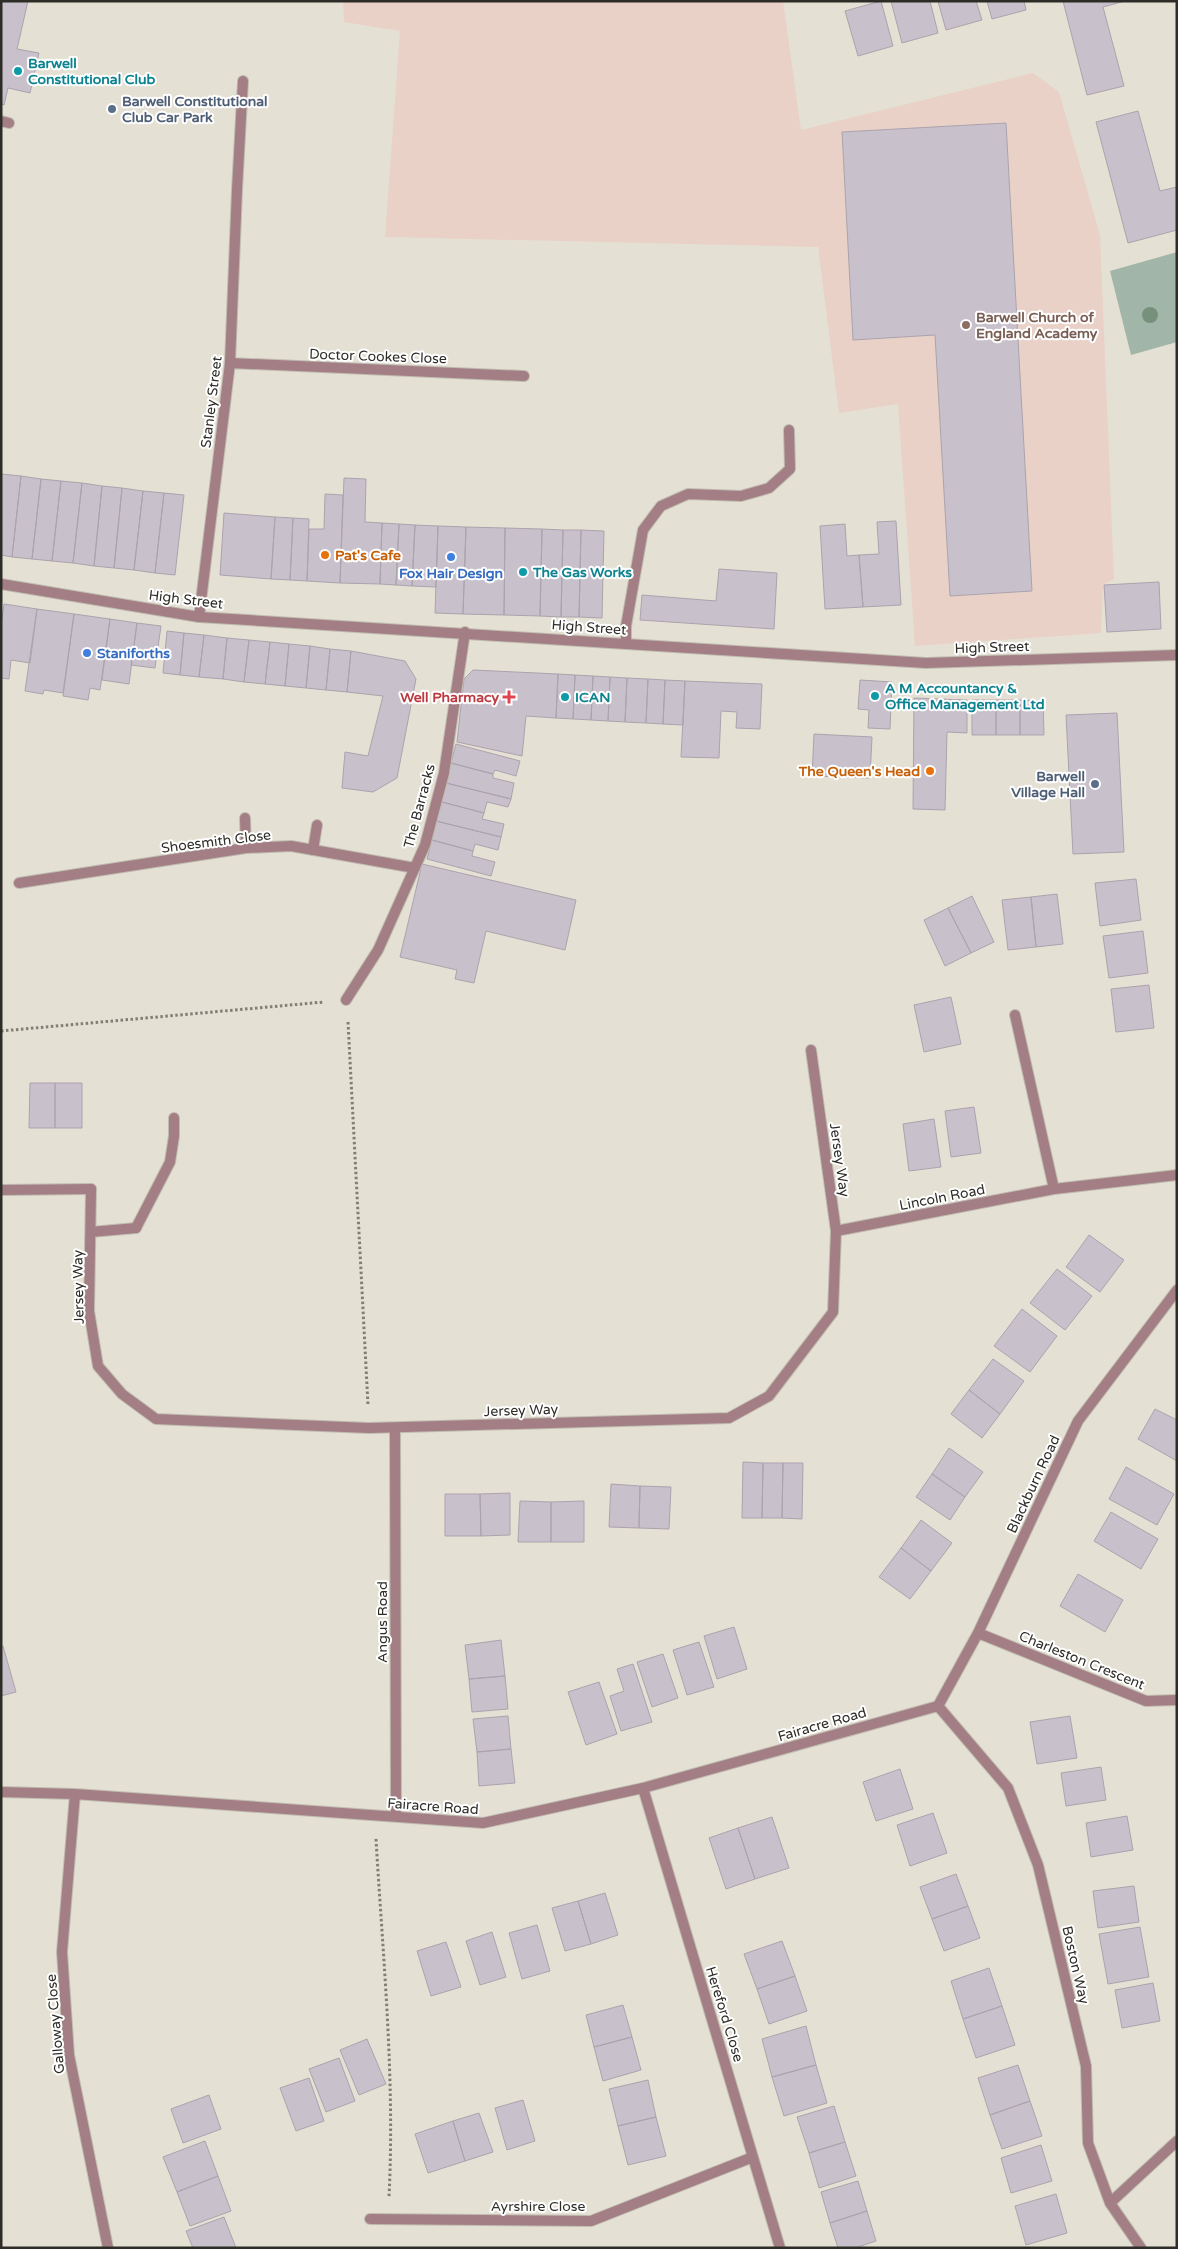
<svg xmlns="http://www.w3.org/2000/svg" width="1178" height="2249" font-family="'Varela Round',sans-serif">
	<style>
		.education { fill: #e9d1c7 }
		.green { fill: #a1b6a8 }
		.building { fill: #c8c0ca; stroke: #aba3ad }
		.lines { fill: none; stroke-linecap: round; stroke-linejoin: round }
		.service-casing { stroke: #c0bcb1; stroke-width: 12 }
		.minor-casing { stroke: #c0bcb1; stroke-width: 12 }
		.tertiary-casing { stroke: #c0bcb1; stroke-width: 12 }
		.path { stroke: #817e76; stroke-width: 3; stroke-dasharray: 2.5 2.5; stroke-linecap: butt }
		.service { stroke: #a37e84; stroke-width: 10 }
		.minor { stroke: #a37e84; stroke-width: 10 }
		.tertiary { stroke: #a37e84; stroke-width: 10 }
		.tree { fill: #77907b }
		.culture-dot { fill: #0f9aa8; stroke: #fff; stroke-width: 2 }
		.service-dot { fill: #5c6f8a; stroke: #fff; stroke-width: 2 }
		.education-dot { fill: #8d6e63; stroke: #fff; stroke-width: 2 }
		.food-dot { fill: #e8710a; stroke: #fff; stroke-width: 2 }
		.shop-dot { fill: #3f7fe0; stroke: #fff; stroke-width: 2 }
		.health-dot { fill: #e0444e; stroke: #fff; stroke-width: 2 }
		.labels { text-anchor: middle; stroke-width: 4; stroke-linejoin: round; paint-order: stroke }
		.culture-label { font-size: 14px; font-weight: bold; fill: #0d838f; stroke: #fff; text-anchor: start }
		.service-label { font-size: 14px; font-weight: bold; fill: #4e5e75; stroke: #fff; text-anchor: start }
		.education-label { font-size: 14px; font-weight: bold; fill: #785e54; stroke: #fff; text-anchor: start }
		.street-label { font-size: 14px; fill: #2d2c27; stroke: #fff }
		.food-label { font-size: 14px; font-weight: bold; fill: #c56008; stroke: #fff; text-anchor: start }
		.shop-label { font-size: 14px; font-weight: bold; fill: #366cbe; stroke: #fff }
		.health-label { font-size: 14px; font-weight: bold; fill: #be3a42; stroke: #fff; text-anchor: end }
	</style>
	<rect width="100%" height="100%" fill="#e5e0d4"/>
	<path class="education" d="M343,1H783L801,130L1033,73L1059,92L1100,235L1114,579L1103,585L1101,633L915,646L898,404L839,413L818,247L385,237L400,31L344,22Z"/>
	<path class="green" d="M1177,252V342L1131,355L1110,271Z"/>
	<path class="building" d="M1,1H28L17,49L39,53L30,93L8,88L4,105L1,104Z
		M881,1L893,46L858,56L845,11Z
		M891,1H930L938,33L902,43Z
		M938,1H976L982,20L946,30Z
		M987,1H1024L1026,10L992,19Z
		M1063,1H1125L1103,7L1124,86L1087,95Z
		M1138,111L1160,191L1177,187V230L1128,243L1096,122Z
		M1006,123L1032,591L950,596L935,335L853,340L842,132Z
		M1,474L21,476L12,557L1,555Z
		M21,476L41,479L32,559L12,557Z
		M344,478L366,479L365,522L382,523L380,584L340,583Z
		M41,479L61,481L52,561L32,559Z
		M61,481L82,483L73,563L52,561Z
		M82,483L102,486L94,566L73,563Z
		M102,486L122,488L114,568L94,566Z
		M122,488L143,491L134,570L114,568Z
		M143,491L164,493L155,573L134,570Z
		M164,493L184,495L175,575L155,573Z
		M325,494L343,495L340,583L307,581L309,529H324Z
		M224,513L275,517L271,579L220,575Z
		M275,517L293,518L290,580L271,579Z
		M293,518L309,519L307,581L290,580Z
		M896,521L901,605L863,607L859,555L879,554L877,522Z
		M382,523L399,524L396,585L380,584Z
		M399,524L415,525L412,586L396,585Z
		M845,524L847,556L859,555L863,607L825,609L820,526Z
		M415,525L438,526L436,587L412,586Z
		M438,526L466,527L463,614L435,613Z
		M466,527L505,528L504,615L463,614Z
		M505,528L542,529L540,616L504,615Z
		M542,529L563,530L561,617L540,616Z
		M563,530H581L579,617H561Z
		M581,530L604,531L602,618L579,617Z
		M719,569L777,573L774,629L640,620L642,595L716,601Z
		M1159,582L1161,629L1107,632L1104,585Z
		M4,604L37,609L30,663L11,660L9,679L1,678V626Z
		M37,609L74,614L63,693L44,690L43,694L25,691Z
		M74,614L110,619L100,690L90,688L88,700L63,696Z
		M110,619L137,623L129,684L102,680Z
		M137,623L161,626L155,668L131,665Z
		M167,631L184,633L180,675L163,673Z
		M184,633L204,635L199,677L180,675Z
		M204,635L227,638L223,679L199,677Z
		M227,638L249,640L244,682L223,679Z
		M249,640L270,642L265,684L244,682Z
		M270,642L289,644L285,686L265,684Z
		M289,644L310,646L306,688L285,686Z
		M310,646L330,649L326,690L306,688Z
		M330,649L351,651L347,692L326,690Z
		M351,651L405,661L416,679L397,778L373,792L342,788L345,752L368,756L383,696L347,692Z
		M473,670L558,674L556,718L526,716L522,756L457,742L464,679Z
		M558,674L575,675L573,719L556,718Z
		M575,675L593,676L591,720L573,719Z
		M593,676L610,677L608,721L591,720Z
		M610,677L627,678L625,722L608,721Z
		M627,678L648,679L646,723L625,722Z
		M648,679L665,680L663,724L646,723Z
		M665,680L685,681L683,725L663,724Z
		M860,680L892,682L890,729L868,728L869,710L858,709Z
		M685,681L762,684L760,729L736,728L737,712L721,711L719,758L681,757Z
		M914,698L967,700V733L947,732L945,810L913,809Z
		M972,700H996V735H972Z
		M996,700H1020V735H996Z
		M1020,700L1043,701L1044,735H1020Z
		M1117,713L1124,852L1073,854L1066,715Z
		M814,734L872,737L870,778L812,776Z
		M456,744L520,761L516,776L495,770L493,774L451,763Z
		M451,763L493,774V778L514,783L511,799L446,783Z
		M446,783L511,799L508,807L487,802L484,813L442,802Z
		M442,802L484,813L482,819L504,824L501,837L436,821Z
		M436,821L501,837L498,850L475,844L473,851L432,840Z
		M432,840L473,851L472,856L495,862L491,876L427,859Z
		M422,864L576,900L565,950L486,931L474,983L455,979L457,970L400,957Z
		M1136,879L1141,920L1100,926L1095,883Z
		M1057,894L1063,944L1036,947L1031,897Z
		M972,896L994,942L971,953L948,908Z
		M1031,897L1036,947L1008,950L1002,900Z
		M948,908L971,953L945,966L924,920Z
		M1143,931L1148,973L1109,978L1103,936Z
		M1149,985L1154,1028L1116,1032L1111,989Z
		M951,997L961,1044L924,1052L914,1005Z
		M30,1083H55V1128H29Z
		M55,1083H82V1128H55Z
		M974,1107L981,1153L951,1157L945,1111Z
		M934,1119L941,1167L909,1171L903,1124Z
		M1089,1235L1124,1260L1100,1292L1066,1267Z
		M1057,1269L1092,1296L1065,1330L1030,1303Z
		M1022,1309L1057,1336L1030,1372L994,1346Z
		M993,1359L1024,1381L1000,1414L969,1390Z
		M969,1390L1000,1414L982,1438L951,1414Z
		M1155,1409L1177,1420V1461L1138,1439Z
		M949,1448L983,1472L965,1497L932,1474Z
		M743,1462L763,1463L762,1518H742Z
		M763,1463H783L782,1518H762Z
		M783,1463H803L802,1519L782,1518Z
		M1126,1467L1174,1494L1157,1525L1109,1499Z
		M932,1474L965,1497L950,1520L916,1497Z
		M611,1484L640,1486L639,1528L609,1527Z
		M640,1486L671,1487L669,1529L639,1528Z
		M510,1493V1535L481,1536L480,1494Z
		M445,1494H480L481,1536H445Z
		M520,1501L551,1502V1542H518Z
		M584,1501V1542H551V1502Z
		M1111,1512L1158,1539L1141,1569L1094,1541Z
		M921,1520L952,1543L931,1571L901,1548Z
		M901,1548L931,1571L910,1599L879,1577Z
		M1078,1574L1123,1600L1105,1632L1060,1606Z
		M734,1627L747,1669L717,1679L704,1636Z
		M501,1640L505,1676L469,1679L465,1645Z
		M699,1642L714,1687L687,1695L673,1650Z
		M3,1646L16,1692L1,1696V1647Z
		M663,1654L678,1698L652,1707L637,1662Z
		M633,1664L652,1722L621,1731L610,1696L624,1691L617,1669Z
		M505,1676L508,1709L472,1712L469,1679Z
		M599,1682L617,1734L586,1745L568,1692Z
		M508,1716L511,1749L477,1752L473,1719Z
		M1070,1716L1077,1758L1037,1764L1030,1722Z
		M511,1749L515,1783L479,1786L477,1752Z
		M1101,1767L1106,1800L1066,1806L1061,1773Z
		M900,1769L913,1809L876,1821L863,1782Z
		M933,1813L947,1853L910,1866L897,1825Z
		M1127,1816L1133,1850L1091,1857L1086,1823Z
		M772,1817L789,1868L755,1879L738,1828Z
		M738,1828L755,1879L726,1889L709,1838Z
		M956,1874L968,1906L932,1919L920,1887Z
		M1134,1886L1139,1922L1098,1928L1093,1891Z
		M605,1893L618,1935L591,1944L578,1901Z
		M578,1901L591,1944L565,1951L552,1908Z
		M968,1906L980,1938L944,1951L932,1919Z
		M537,1925L550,1971L522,1979L509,1933Z
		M1140,1927L1149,1977L1108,1984L1099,1934Z
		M492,1932L506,1977L480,1985L466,1941Z
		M782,1941L795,1976L757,1989L744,1954Z
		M446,1942L461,1987L431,1996L417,1951Z
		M989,1968L1002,2006L963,2019L951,1981Z
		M795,1976L807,2011L769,2024L757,1989Z
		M1153,1983L1160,2021L1122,2028L1115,1990Z
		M623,2005L632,2037L594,2047L586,2015Z
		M1002,2006L1015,2045L976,2058L963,2019Z
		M806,2026L816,2065L772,2077L762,2039Z
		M632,2037L641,2070L603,2081L594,2047Z
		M367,2039L386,2084L359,2095L340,2050Z
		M339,2058L355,2101L326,2112L309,2069Z
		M816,2065L827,2103L784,2116L772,2077Z
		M1018,2065L1030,2101L990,2115L978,2078Z
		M309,2078L324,2121L296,2131L280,2088Z
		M648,2080L656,2117L618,2126L609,2089Z
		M209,2095L221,2129L183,2143L171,2109Z
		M523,2100L535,2141L507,2150L495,2108Z
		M1030,2101L1042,2136L1002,2149L990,2115Z
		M834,2106L845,2142L809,2153L797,2117Z
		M479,2113L493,2152L465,2161L453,2121Z
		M656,2117L666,2156L628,2165L618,2126Z
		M453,2121L465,2161L428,2173L415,2134Z
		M205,2141L218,2176L177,2192L163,2157Z
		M845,2142L856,2176L819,2188L809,2153Z
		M1041,2145L1052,2181L1011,2193L1001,2158Z
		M218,2176L231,2211L190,2226L177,2192Z
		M858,2181L867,2211L830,2223L821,2192Z
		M1056,2194L1067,2233L1026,2245L1015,2206Z
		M867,2211L876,2241L855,2248H838L830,2223Z
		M224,2217L236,2248H193L186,2231Z"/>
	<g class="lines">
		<g class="service-casing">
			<path id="service" d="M1,121L9,123
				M237,190L243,81
				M626,643V626L643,530L661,506L688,494L741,496L769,488L790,469L789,430
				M245,818L246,848
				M313,850L317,825
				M1,1190L91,1189
				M136,1228L170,1162L174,1136V1118"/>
		</g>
		<g class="minor-casing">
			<path id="minor" d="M230,363L524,376
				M199,617L230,363L237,190
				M19,883L246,848L291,846L415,868
				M346,1000L378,950L425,845L444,773L465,632
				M1015,1015L1054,1189
				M91,1189L89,1311L98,1366L122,1394L156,1419L369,1428L729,1418L769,1396L833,1312L836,1231L811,1050
				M836,1231L1054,1189L1177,1175
				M91,1232L136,1228
				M395,1428L396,1817
				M978,1633L1146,1701L1177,1700
				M938,1706L1008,1788L1038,1865L1086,2066L1088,2143L1110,2203L1141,2248
				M938,1706L978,1633L1078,1421L1177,1290
				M643,1788L780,2248
				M1,1792L75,1794L483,1823L643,1788L938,1706
				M75,1794L62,1952L69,2055L108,2248
				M1110,2203L1177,2141
				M370,2219L591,2221L753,2157"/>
		</g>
		<g class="tertiary-casing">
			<path id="tertiary" d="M1,584L199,617L926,663L1177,655"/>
		</g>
		<path class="path" d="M348,1022L368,1405
			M1,1031L324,1002
			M376,1839C383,1958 395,2078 389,2197"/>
		<use href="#service" class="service"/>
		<use href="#minor" class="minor"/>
		<use href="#tertiary" class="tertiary"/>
	</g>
	<circle class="tree" cx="1150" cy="315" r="8"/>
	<g class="culture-dot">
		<circle cx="18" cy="71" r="5"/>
		<circle cx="523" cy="572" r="5"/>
		<circle cx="875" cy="696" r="5"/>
		<circle cx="565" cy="697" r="5"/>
	</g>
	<g class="service-dot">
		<circle cx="112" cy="109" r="5"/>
		<circle cx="1095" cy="784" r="5"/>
	</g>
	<circle class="education-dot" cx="966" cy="325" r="5"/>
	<g class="food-dot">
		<circle cx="325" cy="555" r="5"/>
		<circle cx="930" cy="771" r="5"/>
	</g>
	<g class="shop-dot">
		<circle cx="451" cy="557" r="5"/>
		<circle cx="87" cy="653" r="5"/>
	</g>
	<path class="health-dot" d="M506.5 689.5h5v5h5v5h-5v5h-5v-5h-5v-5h5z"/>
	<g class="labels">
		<g class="culture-label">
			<text x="28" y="68">Barwell<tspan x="28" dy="16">Constitutional Club</tspan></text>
			<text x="533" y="577">The Gas Works</text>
			<text x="885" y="693">A M Accountancy &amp;<tspan x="885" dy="16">Office Management Ltd</tspan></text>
			<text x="575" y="702">ICAN</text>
		</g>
		<g class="service-label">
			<text x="122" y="106">Barwell Constitutional<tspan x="122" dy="16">Club Car Park</tspan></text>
			<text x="1085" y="781" text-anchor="end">Barwell<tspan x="1085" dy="16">Village Hall</tspan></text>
		</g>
		<g class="education-label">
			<text x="976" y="322">Barwell Church of<tspan x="976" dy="16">England Academy</tspan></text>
		</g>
		<g class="street-label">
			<text transform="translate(378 356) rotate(2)" y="5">Doctor Cookes Close</text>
			<text transform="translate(211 402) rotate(-83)" y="5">Stanley Street</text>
			<text transform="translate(186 599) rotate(7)" y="5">High Street</text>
			<text transform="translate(589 627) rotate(4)" y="5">High Street</text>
			<text transform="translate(992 647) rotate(-2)" y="5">High Street</text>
			<text transform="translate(419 806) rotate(-75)" y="5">The Barracks</text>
			<text transform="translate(216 841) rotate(-7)" y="5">Shoesmith Close</text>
			<text transform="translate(840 1160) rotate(82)" y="5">Jersey Way</text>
			<text transform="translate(942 1197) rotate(-11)" y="5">Lincoln Road</text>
			<text transform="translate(78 1287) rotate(-91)" y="5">Jersey Way</text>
			<text transform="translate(521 1410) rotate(-2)" y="5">Jersey Way</text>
			<text transform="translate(1033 1484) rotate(-65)" y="5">Blackburn Road</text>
			<text transform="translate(382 1622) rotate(-90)" y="5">Angus Road</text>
			<text transform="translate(1082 1660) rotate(22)" y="5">Charleston Crescent</text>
			<text transform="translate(822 1724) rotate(-16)" y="5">Fairacre Road</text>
			<text transform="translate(433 1806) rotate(4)" y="5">Fairacre Road</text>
			<text transform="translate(1076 1965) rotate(77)" y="5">Boston Way</text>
			<text transform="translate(725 2014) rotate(73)" y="5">Hereford Close</text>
			<text transform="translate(55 2024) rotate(-95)" y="5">Galloway Close</text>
			<text x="538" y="2211">Ayrshire Close</text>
		</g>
		<g class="food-label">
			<text x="335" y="560">Pat's Cafe</text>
			<text x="920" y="776" text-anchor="end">The Queen's Head</text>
		</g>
		<g class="shop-label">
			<text x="451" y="578">Fox Hair Design</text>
			<text x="97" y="658" text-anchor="start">Staniforths</text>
		</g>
		<g class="health-label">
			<text x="499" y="702">Well Pharmacy</text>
		</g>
	</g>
	<rect width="1178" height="2249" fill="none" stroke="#2d2c27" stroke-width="5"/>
</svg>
